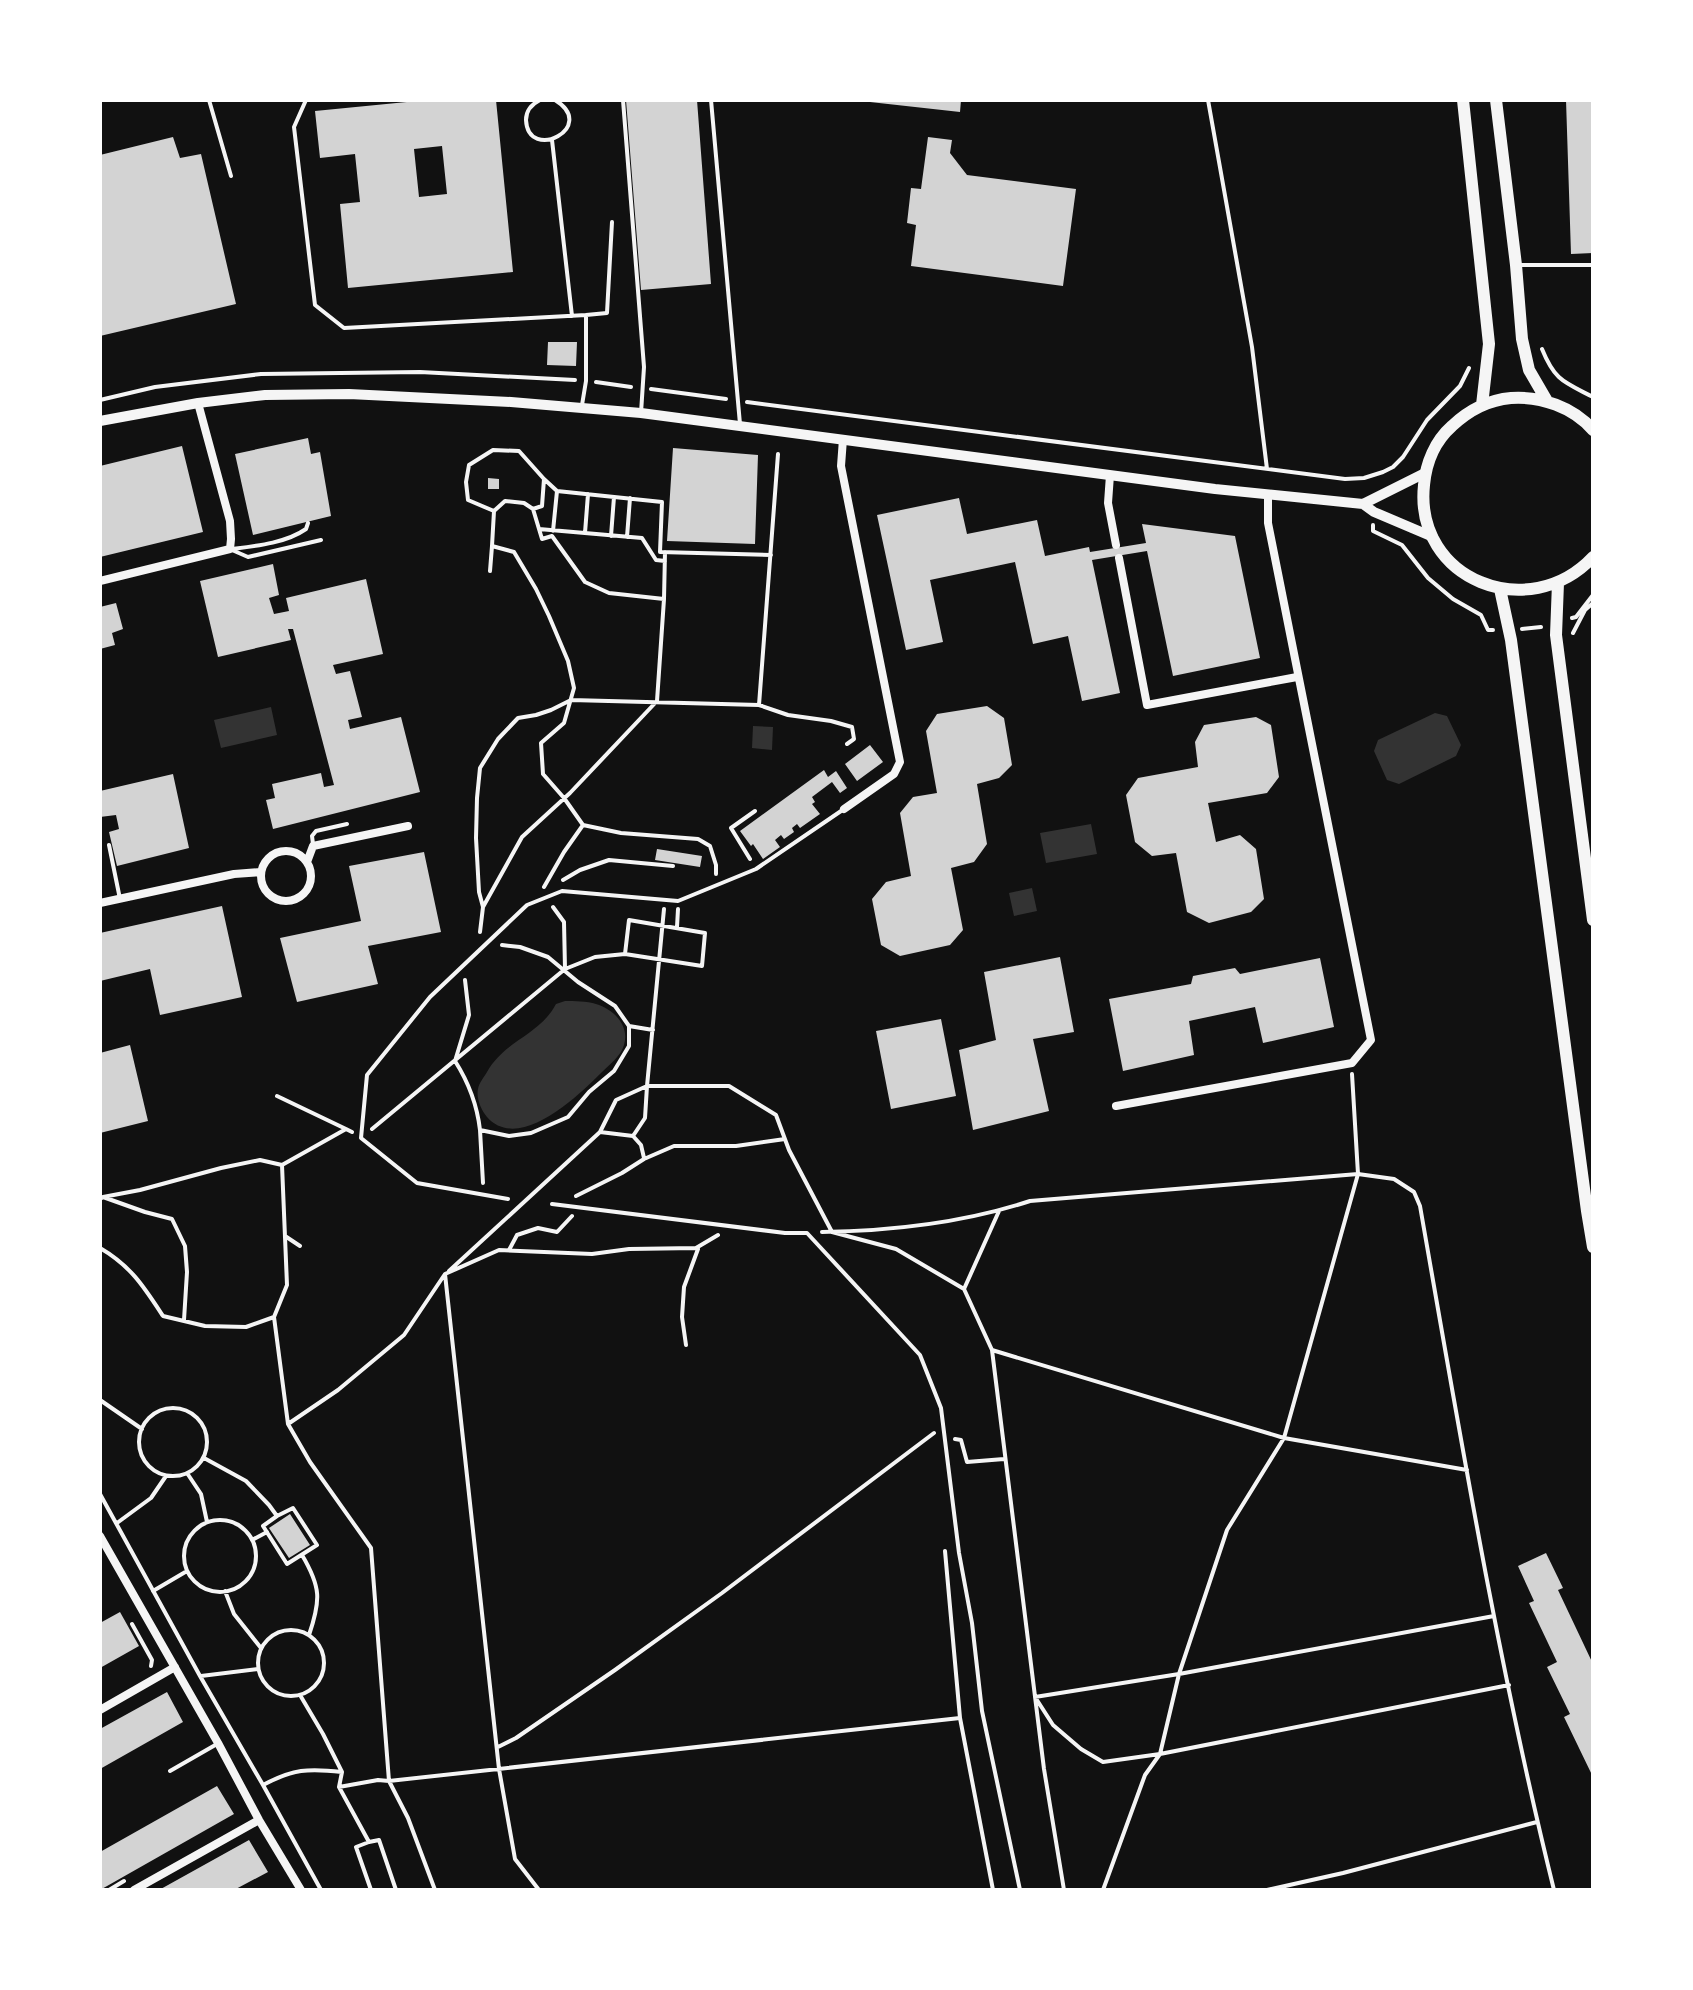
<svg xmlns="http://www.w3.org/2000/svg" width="1693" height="1990" font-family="'Alegreya Sans',sans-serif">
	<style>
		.water { fill: #333 }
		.building { fill: #d3d3d3; fill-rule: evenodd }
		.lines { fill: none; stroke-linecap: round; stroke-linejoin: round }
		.path { stroke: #f5f5f5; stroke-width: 4 }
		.service { stroke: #f5f5f5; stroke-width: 4 }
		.minor { stroke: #f5f5f5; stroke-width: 8 }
		.tertiary { stroke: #f5f5f5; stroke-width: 10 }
		.secondary { stroke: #f5f5f5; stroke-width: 12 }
	</style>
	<rect width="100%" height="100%" fill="#111"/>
	<path class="water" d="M271,707L277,735L221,748L214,720Z
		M1435,713L1447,716L1461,745L1456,756L1399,784L1387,780L1374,751L1378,740Z
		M753,726L773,727L772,750L752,748Z
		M1091,824L1097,854L1046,863L1040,833Z
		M1032,888L1037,911L1014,916L1009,893Z
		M565,1001C574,1001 587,1001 596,1004C613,1009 630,1025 624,1045C621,1056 609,1065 601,1073C578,1096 519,1153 487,1117C481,1110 476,1098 478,1089C479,1083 484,1077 487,1072C505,1040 540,1035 556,1004Z"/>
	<path class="building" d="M427,100H496L513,272L348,288L340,204L360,202L355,154L320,158L315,111ZM442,146L447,194L419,197L414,149Z
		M626,100H697L711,284L641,290Z
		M870,100H961L960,112L870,102Z
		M1566,100H1593V253L1571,254Z
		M173,137L180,158L201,154L236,304L100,336V155Z
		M928,137L952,140L950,153L967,175L1076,189L1063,286L911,266L916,225L907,223L911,188L921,189Z
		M548,342H577L576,366L547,365Z
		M308,438L311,454L320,452L331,516L253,535L235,454Z
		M182,446L203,532L100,557V466Z
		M673,448L758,455L755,544L667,541Z
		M488,478L499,479V489H488Z
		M959,498L967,534L1037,520L1045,556L1089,547L1090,552L1146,543L1142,524L1235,536L1260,658L1173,676L1147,551L1092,560L1120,693L1082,701L1068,636L1033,644L1015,562L930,580L943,642L906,650L877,515Z
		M273,564L279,595L269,598L274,614L289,611L286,598L366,579L383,654L333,665L336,674L350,671L362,717L348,720L350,729L401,717L420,792L273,829L266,800L275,798L272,784L321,773L324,787L334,785L293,629H288L291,640L218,657L200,581Z
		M116,603L123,629L112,633L115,645L100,649V607Z
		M987,706L1004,718L1012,765L999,778L977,784L987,844L974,862L951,868L963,930L950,945L900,956L881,945L872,899L886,882L911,876L900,813L913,797L937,793L926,731L937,714Z
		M1256,717L1271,725L1279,777L1267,793L1208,803L1216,842L1240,835L1256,849L1264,899L1251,912L1209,923L1187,912L1176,853L1152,856L1135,842L1126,795L1138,778L1198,767L1195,742L1204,725Z
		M870,745L883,762L857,781L845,764Z
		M824,770L828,777L836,771L847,788L840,793L832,782L812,797L815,802L812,804L820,814L800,828L797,824L792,828L794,832L784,839L781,835L775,840L780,847L763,859L753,844L751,846L740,831Z
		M173,774L189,848L117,866L109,832L119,829L116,815L100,817V791Z
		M657,849L702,856L700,867L655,860Z
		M424,852L441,932L368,946L378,984L297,1002L280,938L361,921L349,866Z
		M222,906L242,997L160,1015L150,969L100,981V933Z
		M1060,957L1074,1032L1033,1039L1049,1111L973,1130L959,1050L996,1040L984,972Z
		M1320,958L1334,1027L1263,1043L1255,1007L1189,1021L1194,1055L1123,1071L1109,999L1191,984L1193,976L1235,968L1240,974Z
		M941,1019L956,1096L891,1109L876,1031Z
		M130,1045L148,1121L100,1133V1053Z
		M290,1514L310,1545L289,1558L269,1528Z
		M1546,1553L1563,1588L1558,1590L1593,1664V1777L1564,1717L1570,1714L1547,1667L1557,1662L1529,1603L1534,1601L1518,1566Z
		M120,1612L139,1646L100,1668V1623Z
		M167,1692L183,1722L100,1769V1729Z
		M217,1786L234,1814L100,1890V1852Z
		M249,1840L268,1872L234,1890H159Z"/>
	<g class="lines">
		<path class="path" d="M1208,100L1252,347L1267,469
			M1542,349C1555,381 1564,382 1593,397
			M596,382L631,387
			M651,389L726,399
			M100,400L155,387L261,374L420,372L575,380
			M747,402L1345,479L1364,478L1383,472L1393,467L1403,457L1427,420L1460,386L1469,368
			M544,479L557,491L662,502L660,552L771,555
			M494,511L505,501L524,503L533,509
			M1373,525V531L1402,545L1428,578L1453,599L1481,615L1488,630H1493
			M539,529L642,538L656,560L665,561
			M553,531L557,491
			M585,533L588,494
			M611,536L614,497
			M627,537L630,498
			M492,546L494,511L468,500L466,482L469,465L493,450L519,451L544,479L542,506L533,509L542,539L552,536L585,582L609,593L664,599
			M490,571L492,546L514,552L536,589L549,616L568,661L574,688L564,723L541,743L543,774L564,798L583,825
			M1572,618L1576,617L1593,595
			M1522,629L1541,627
			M1573,633L1585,610L1593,603
			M759,705L778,454
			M750,859L731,828L755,811
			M563,880L580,870L609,860L673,866
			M544,887L564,852L583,825L621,833L698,839L710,846L716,865V874
			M483,907L479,892L476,838L477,798L480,768L498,739L518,718L536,715L551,710L571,700L759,705L788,715L831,721L852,727L854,739L847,744
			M553,907L564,922L565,969
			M664,909L647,1086H729L776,1115L789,1150L832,1232L896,1249L964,1289
			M677,927L678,909
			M480,932L483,907L522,837L570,793L657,701L664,599L665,552
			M465,980L469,1015L455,1061C469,1083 477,1104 480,1130L509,1136L531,1133L568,1117L589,1092L614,1071L629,1046V1026L615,1006L578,982L548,957L520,947L502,945
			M629,1026L653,1030
			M647,1086L645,1118L633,1136L600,1132L616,1100Z
			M277,1096L346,1129
			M372,1129L565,969L595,957L625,954L702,966L705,933L629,920L625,954
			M480,1130L483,1183
			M352,1132L346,1129L282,1165L287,1285L274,1317L288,1424L338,1390L404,1335L445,1274L499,1769L515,1859L539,1890
			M633,1136L641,1145L644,1158
			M576,1196L622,1173L644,1159L674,1146H736L785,1139
			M103,1197L140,1190L221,1168L260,1160L282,1165
			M100,1199L103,1197L145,1212L172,1219L185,1246L187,1272L184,1320
			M822,1232C892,1231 963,1223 1030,1201L1358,1174L1394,1179L1414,1192L1420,1206C1460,1434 1498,1664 1554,1890
			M285,1236L300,1246
			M100,1248C131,1266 144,1287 163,1316L205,1326L246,1327L274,1317
			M509,1250L517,1235L538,1228L557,1232L572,1216
			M449,1271L600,1132
			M445,1274L499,1250L592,1254L629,1249L696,1248L718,1235
			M686,1345L682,1317L684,1287L698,1249
			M992,1350L964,1289L999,1211
			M100,1400L142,1429
			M139 1442a34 34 0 1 1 68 0a34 34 0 1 1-68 0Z
			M288,1424L310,1462L371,1548L389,1781L408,1818L435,1890
			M955,1439L961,1440L967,1462L1004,1459
			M204,1458L246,1481L269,1505L277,1516L263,1526L287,1564L317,1545L293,1508L277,1516
			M187,1473L201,1494L207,1522
			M100,1494L200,1676L263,1785C293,1769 308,1768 342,1772
			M184 1556a36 36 0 1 1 72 0a36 36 0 1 1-72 0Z
			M117,1523L151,1498L166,1476
			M252,1540L267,1532
			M945,1551L960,1718L993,1890
			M302,1555C321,1587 321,1600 309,1635
			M153,1591L187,1571
			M225,1591L234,1614L261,1648
			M1494,1616L1179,1674L1035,1697L1053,1725L1081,1749L1103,1762L1160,1754L1509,1685
			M132,1624L152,1660L151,1666
			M258 1663a33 33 0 1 1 66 0a33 33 0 1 1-66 0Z
			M201,1676L258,1669
			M300,1695L323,1734L342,1772L339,1787L369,1842L356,1847L371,1890
			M498,1747L516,1738L615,1670L722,1593L934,1433
			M263,1785L321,1890
			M339,1787L378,1780L389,1781L960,1718
			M369,1842L379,1840L396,1890
			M109,1890L124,1881
			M1064,1890L1044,1769L992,1350L1284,1438L1467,1470
			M1103,1890L1145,1775L1160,1754L1179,1674L1227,1530L1284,1438L1358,1174L1352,1074
			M1267,1890L1343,1873L1537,1822"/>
		<path class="service" d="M209,100L231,176
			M306,100L294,127L315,305L344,328L586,315
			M540,100C532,104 526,110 526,120C528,163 599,127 555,100
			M623,100L644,367L641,413
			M711,100L740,424
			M552,140L572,316
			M1519,265H1593
			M582,405L586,381V315L607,313L612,222
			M232,549C256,546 286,543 306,529L308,523
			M232,550L248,557L321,540
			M313,844L312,836L316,831L347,824
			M109,845L120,899
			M508,1199L417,1183L361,1138L367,1075L430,997L527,905L562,891L678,901L756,869L844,809
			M552,1204L785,1233H807L920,1355L941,1408L959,1553L972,1623L982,1711L1020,1890
			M170,1771L217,1744"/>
		<path class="minor" d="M843,439L841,466L900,762L894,774L844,809
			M1110,475L1108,503L1116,545
			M1119,558L1147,705L1297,677
			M100,581L230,549L231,539L230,521L198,403
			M261 876a25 25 0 1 1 50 0a25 25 0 1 1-50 0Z
			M307,862L313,846L408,826
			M100,903L234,874L261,872
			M1116,1106L1352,1063L1371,1040L1268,523V494
			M100,1536L218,1743L259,1820L301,1890
			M100,1710L175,1667
			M134,1890L259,1820"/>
		<path class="tertiary" d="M100,421L198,403L265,395L349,394L511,402L641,413L1215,489L1363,504L1425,473
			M1363,504L1374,512L1433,537"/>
		<path class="secondary" d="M1463,100L1489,344L1482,405
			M1496,100L1516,265L1522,339L1529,370L1547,401
			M1593,430C1573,407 1541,396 1511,398C1488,400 1469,410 1452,426C1435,441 1426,463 1424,485C1414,580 1529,625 1593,557
			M1558,583L1556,635L1593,920
			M1500,589L1511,640L1587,1211L1593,1247"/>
	</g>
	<rect width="1693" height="1990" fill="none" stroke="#ffffff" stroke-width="204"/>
</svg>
